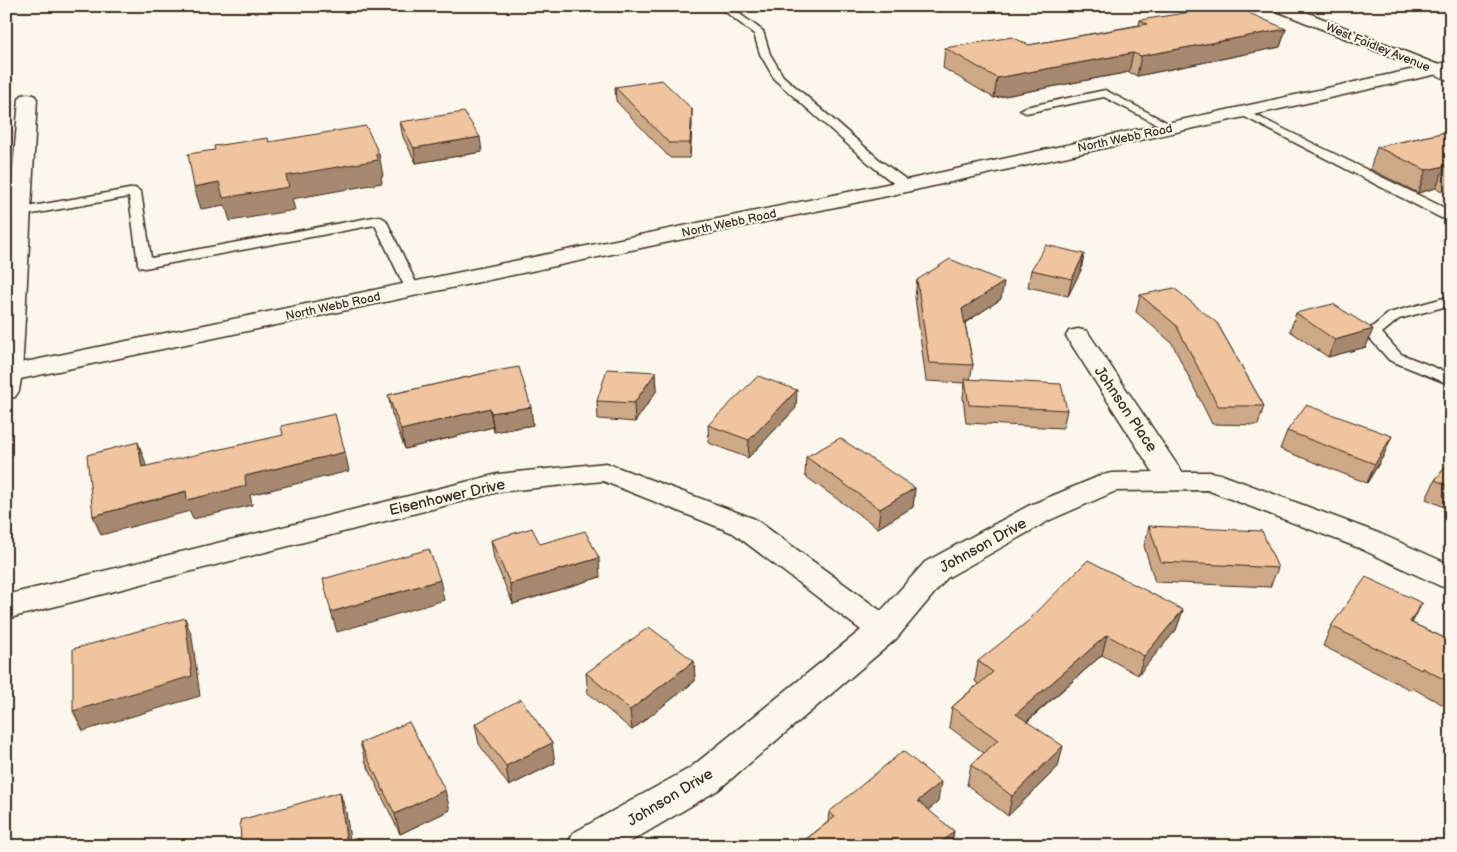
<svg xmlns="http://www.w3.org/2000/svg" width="1457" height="852" font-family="'Balsamiq Sans',sans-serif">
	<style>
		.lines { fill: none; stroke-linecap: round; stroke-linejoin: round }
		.service-casing { stroke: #3b2a1e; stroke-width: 3 }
		.minor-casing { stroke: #3b2a1e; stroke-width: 3 }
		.tertiary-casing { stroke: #3b2a1e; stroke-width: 3 }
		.secondary-casing { stroke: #3b2a1e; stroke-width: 3 }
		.service { fill: #fbf7ec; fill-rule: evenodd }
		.minor { fill: #fbf7ec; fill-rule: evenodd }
		.tertiary { fill: #fbf7ec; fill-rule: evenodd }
		.secondary { fill: #fbf7ec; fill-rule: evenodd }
		.wall { fill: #cea988; stroke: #3b2a1e }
		.shaded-wall { fill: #a7896f; stroke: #3b2a1e }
		.building { fill: #efc49e; stroke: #3b2a1e }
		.labels { text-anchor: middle; stroke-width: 4; stroke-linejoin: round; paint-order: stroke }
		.far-street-label { font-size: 12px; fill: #3b2a1e; stroke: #fbf7ec }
		.street-label { font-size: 15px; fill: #3b2a1e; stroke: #fbf7ec }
	</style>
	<rect width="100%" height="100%" fill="#fbf7ec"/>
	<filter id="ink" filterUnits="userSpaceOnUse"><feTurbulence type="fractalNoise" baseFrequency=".02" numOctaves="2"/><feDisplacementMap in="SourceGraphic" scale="10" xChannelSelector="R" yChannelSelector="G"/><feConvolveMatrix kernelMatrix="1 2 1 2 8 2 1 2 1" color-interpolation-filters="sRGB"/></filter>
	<g filter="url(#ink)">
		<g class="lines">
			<g class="service-casing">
				<path id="service" d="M718,6H729L763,31L770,54L783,76L881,161L911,183L912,186L911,189H901L873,167L775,80L760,54L754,34Z
					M1105,90L1178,128L1172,132L1168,130L1104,97L1026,113L1020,110L1026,107Z
					M1243,109L1451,211V219L1441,218L1239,114L1237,112L1239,110Z
					M135,188L141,192L151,258L379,216L386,220L419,289L417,292H407L375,225L145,268L140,267L138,264L129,197L21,216L14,212L21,208Z
					M1451,296V305L1399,319L1382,333L1401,354L1451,374V385L1389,360L1365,333L1389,313Z"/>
			</g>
			<g class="minor-casing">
				<path id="minor" d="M28,94L34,95L37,99L22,373L18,378L6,380V252L19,99L22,95Z
					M1078,329L1087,331L1182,472H1210L1220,474L1381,534L1451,565V589L1440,586L1359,548L1207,490L1116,491L1050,520L947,578L896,639L718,790L623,846H567L573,833L690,768L861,630L733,533L603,481L498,492L6,619V595L498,474L606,463L755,519L881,611L925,562L1028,506L1102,475L1112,473L1153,472L1066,336L1069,331Z"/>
			</g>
			<g class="tertiary-casing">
				<path id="tertiary" d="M1270,6H1291L1451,70V81L1272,9Z
					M9,365L18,368L22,373L19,391L15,397L6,399V366Z"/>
			</g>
			<g class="secondary-casing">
				<path id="secondary" d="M1451,61V71L906,192L6,382V366L906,180Z"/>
			</g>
			<use href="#service" class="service"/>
			<use href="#minor" class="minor"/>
			<use href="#tertiary" class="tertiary"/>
			<use href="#secondary" class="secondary"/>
		</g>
		<path class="wall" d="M1140,20L1286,29L1280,47L1137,76L1129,72L994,98L943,68L945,48L1029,45L1139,25Z
			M615,87L692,123L690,158H670L616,101Z
			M400,122L482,152L416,163L403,137Z
			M1451,131V193L1448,194L1436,188L1418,193L1370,169L1377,147Z
			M1084,254L1081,270L1068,296L1028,287L1031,270Z
			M917,280L1001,299L965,323L973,365L970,379L1067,410L1063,428L966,423L963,397L965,383L926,381L915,297Z
			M1140,295L1217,323L1264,406L1258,425L1212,424L1172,343L1136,312Z
			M1296,313L1366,347L1328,357L1290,331Z
			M490,372L533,425L494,432L493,427L405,449L392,414L388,395Z
			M656,372L657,390L635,422L598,419L597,401Z
			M796,408L748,458L709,443L708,425Z
			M1287,431L1384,455L1367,483L1280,449Z
			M806,457L915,488L913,507L878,528L805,476Z
			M1451,460V510L1426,499L1435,480Z
			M1149,526L1278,568L1270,587L1155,582L1144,546Z
			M491,540L600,577L513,604L494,559Z
			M1422,603L1412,623L1451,641V709L1412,688L1411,690L1323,646L1331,626Z
			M1183,610L1176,630L1138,675L1102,655L1027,722L1058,767L1008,816L967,785L971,765L984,753L949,727L952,707L978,684L975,681L978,661Z
			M694,661L695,681L632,730L588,693L586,673Z
			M475,724L555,763L509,786L479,744Z
			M360,743L450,810L400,834L366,763Z
			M938,802L928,810L954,831L951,846H797L828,822L829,812Z"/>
		<path class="shaded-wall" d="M1286,29L1280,47L1137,76L1141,56Z
			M1133,53L1129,72L994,98L997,78Z
			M692,109V123L690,158V143Z
			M480,137L482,152L416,163L414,148Z
			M375,154H379L383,176H381L382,183L292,199L295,210L230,221L225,205L201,209L194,187L219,182L286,176Z
			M1445,166L1436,188L1418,193L1426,170Z
			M1451,186V193L1448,194Z
			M1084,254L1081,270L1068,296L1072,279Z
			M1004,282L1001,299L960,326L962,309Z
			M1373,329L1366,347L1328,357L1335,340Z
			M656,372L657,390L635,422L634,403Z
			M797,390L796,408L748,458L749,440Z
			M531,407L533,425L494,432L491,413Z
			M490,408L493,427L405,449L401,430Z
			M1392,436L1384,455L1367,483L1375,464Z
			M138,442L145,461L149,486L142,467Z
			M345,452L349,471L250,495L252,505L193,519L190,511L101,535L93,516L245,476Z
			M915,488L913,507L878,528L880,509Z
			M599,558L600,577L513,604L510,584Z
			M440,580L444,600L337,632L331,612Z
			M1422,603L1412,623L1410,622Z
			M1183,610L1176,630L1138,675L1144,656Z
			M185,618L192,637L200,696L83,731L73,711Z
			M1107,635L1102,655L1012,734L1016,714Z
			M694,661L695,681L632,730L630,710Z
			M552,743L555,763L509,786L506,766Z
			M1063,746L1058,767L1008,816L1012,796Z
			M941,782L938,802L915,821L918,801Z
			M445,790L450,810L400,834L395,814Z
			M340,792L346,812L351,846H347Z
			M954,831L951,846H938Z"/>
		<path class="building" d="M1230,6H1233L1286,29L1141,56L1133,53L997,78L945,48L1012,37L1029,45L1147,24L1140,20Z
			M662,80L692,109L690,143H669L615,87Z
			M464,112L480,137L414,148L400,122Z
			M366,126L379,154H375L378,160L286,176L289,187L223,198L219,182L194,187L188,154L215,150L214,146L268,138L269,142Z
			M1451,131V169L1445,166L1426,170L1377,147Z
			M1046,245L1084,254L1072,279L1031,270Z
			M950,259L1004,282L962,309L973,365L929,363L917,280Z
			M1174,288L1217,323L1264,406H1218L1176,325L1140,295Z
			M1333,304L1373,329L1335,340L1296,313Z
			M519,367L531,407L491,413L490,408L401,430L388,395L490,372Z
			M607,369L656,372L634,403L597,401Z
			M758,376L797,390L749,440L708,425Z
			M965,379L1061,384L1067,410L969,405Z
			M1306,405L1392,436L1375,464L1287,431Z
			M335,414L345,452L245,476L246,486L187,500L186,491L93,516L87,455L138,442L142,467L283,435L281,426Z
			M840,438L915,488L880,509L806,457Z
			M1451,460V487L1435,480Z
			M1149,526L1262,531L1278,568L1161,562Z
			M532,528L540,544L585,531L599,558L510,584L491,540Z
			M429,549L440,580L331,612L323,579Z
			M1088,560L1183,610L1144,656L1107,635L1016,714L1063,746L1012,796L971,765L998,740L952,707L993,672L978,661L1027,622Z
			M1366,577L1422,603L1410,622L1451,641V683L1422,668L1421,670L1331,626Z
			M185,618L192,676L73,711V649Z
			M649,627L694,661L630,710L586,673Z
			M521,699L552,743L506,766L475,724Z
			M409,722L445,790L395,814L360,743Z
			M903,751L941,782L918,801L954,831L938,846H797L835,817L829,812Z
			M340,792L347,846H241L240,820Z
			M146,841V846H131Z"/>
	</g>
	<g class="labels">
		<g class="far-street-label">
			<text transform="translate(1378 47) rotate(22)" y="4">West Faidley Avenue</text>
			<text transform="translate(1125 138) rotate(-12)" y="4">North Webb Road</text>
			<text transform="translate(729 223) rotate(-12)" y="4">North Webb Road</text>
			<text transform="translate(333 306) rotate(-12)" y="4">North Webb Road</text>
		</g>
		<g class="street-label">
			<text transform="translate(1126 409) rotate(56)" y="5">Johnson Place</text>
			<text transform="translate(447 497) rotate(-13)" y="5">Eisenhower Drive</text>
			<text transform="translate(983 545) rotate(-29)" y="5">Johnson Drive</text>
			<text transform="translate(670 797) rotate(-31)" y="5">Johnson Drive</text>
		</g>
	</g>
	<rect width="1457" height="852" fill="none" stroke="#fbf7ec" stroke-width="25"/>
	<rect x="12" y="12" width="1432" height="827" fill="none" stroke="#3b2a1e" stroke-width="2" filter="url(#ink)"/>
</svg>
